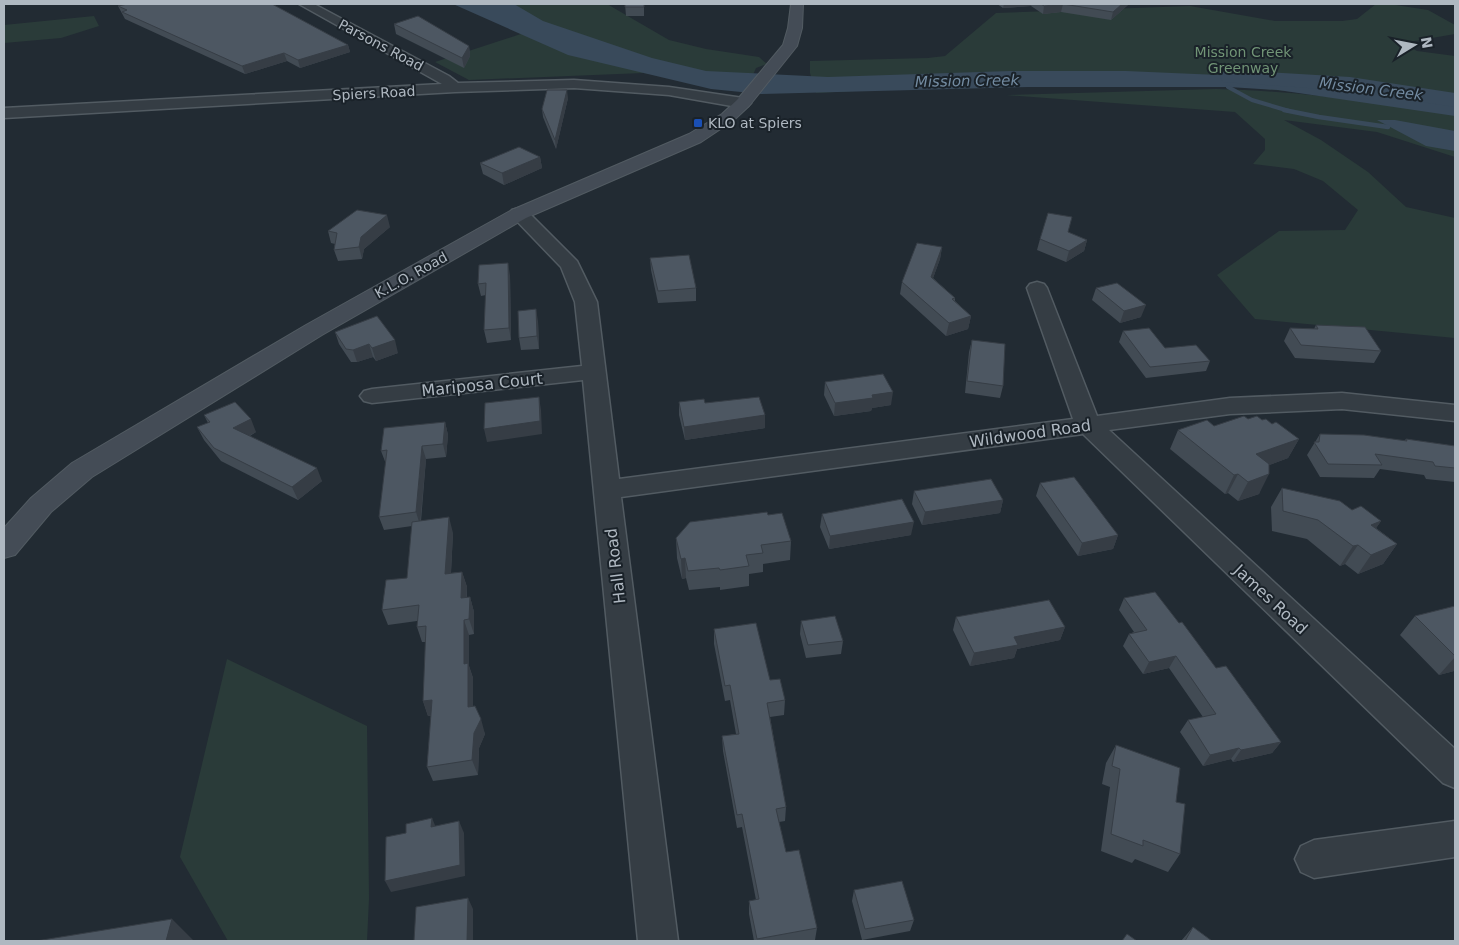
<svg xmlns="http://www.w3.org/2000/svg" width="1459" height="945" font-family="'DejaVu Sans',sans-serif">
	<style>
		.green { fill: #2a3b39 }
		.water { fill: #394a5b }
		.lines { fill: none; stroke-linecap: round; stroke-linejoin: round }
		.stream-far1 { stroke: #394a5b; stroke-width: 4 }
		.stream { stroke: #394a5b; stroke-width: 4.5 }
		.river { fill: #394a5b; fill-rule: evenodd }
		.street-casing { stroke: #525b62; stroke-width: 3 }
		.secondary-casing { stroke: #525b62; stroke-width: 2 }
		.street { fill: #353d44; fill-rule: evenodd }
		.secondary { fill: #444c56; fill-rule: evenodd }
		.wall { fill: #424b54 }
		.shaded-wall { fill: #363d45 }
		.building { fill: #4d5762; stroke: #363d45 }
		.transit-dot { fill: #1a4fb4; stroke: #1a2229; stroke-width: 2 }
		.labels { text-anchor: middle; stroke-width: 4; stroke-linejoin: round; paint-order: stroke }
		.far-street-label { font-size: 14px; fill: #afb8c1; stroke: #1a2229 }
		.far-park-label { font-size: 14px; fill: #719476; stroke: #1a2229 }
		.far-poi-label { font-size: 14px; fill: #afb8c1; stroke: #1a2229; text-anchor: start }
		.far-water-label { font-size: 15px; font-style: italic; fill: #738ba1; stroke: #1a2229 }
		.street-label { font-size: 16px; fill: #afb8c1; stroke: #1a2229 }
	</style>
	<rect width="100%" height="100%" fill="#222b33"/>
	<path class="green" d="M496,4H607L669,40L706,49L759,57L767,64L756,68L749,84L643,73L469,80L435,62L539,28Z
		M1376,4H1389L1428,10L1455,25V34L1403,43L1417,51L1455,56V110L1413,104L1216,84L936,87L816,93L810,73V61L928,58L945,56L996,13L1190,6L1275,21H1342L1357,19Z
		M94,16L99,26L61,38L4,43V25Z
		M1216,89C1298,91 1375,102 1455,114V157L1377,132L1284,120L1321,140L1368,172L1406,207L1455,218V338L1255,319L1217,275L1279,231L1345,230L1358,210L1323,181L1294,169L1253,164L1265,150V139L1235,112L1006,95Z
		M227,659L367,726L369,898L367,941H228L180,857Z"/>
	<path class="water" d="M453,4H514L543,21L652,58L706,71L828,77L1010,71H1126L1265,77L1455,101V116L1278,90L1229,87H1030L761,94L711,89L568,55Z
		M1377,120H1395L1455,131V151L1426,146Z"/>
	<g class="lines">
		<path class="stream-far1" d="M1228,87L1252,100L1289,111"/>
		<path class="stream" d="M1284,110L1319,117L1388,127"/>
		<path class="river" d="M1231,70L1350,77L1455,93V107L1350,91L1223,82L1220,77L1223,72Z"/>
		<g class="street-casing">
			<path id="street" d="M299,4H314L449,76L458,83L574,80L669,87L743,98L748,100L751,103L748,106L743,108L669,95L574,88L455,92L4,118V108L442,84Z
				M519,208L526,210L577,261L597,302L619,479L1073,419L1027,288L1030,284L1037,282L1044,284L1047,288L1097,416L1230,398L1342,393L1455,405V421L1342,409L1230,414L1109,430L1455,749V788L1443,783L1083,434L621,497L678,941H638L583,380L372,403L364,401L360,396L364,391L372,389L582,366L575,302L561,267L510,214L512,210Z
				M1455,821V857L1314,878L1301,872L1295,859L1301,846L1314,840Z"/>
		</g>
		<g class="secondary-casing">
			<path id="secondary" d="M791,4H803L802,28L797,46L749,106L734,120L701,142L526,218L322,335L92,477L51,512L15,555L4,558V528L31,498L72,463L306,325L512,210L689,134L722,114L737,100L783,45L788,28Z"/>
		</g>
		<use href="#street" class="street"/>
		<use href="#secondary" class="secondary"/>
	</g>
	<path class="wall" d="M128,4H279L274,5L348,45L350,52L300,68L287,61L245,74L125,19L118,6Z
		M625,4H644V16H626Z
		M997,4H1129L1111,20L1061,12L1043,14L1031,6L1003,8Z
		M394,24L469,46L470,56L464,68L396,34Z
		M568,98L556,149L543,117L542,109Z
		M540,157L542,168L504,185L483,174L480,163Z
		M390,227L364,249L362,259L338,261L334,250L335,244L331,243L328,231Z
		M1068,232L1087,240L1084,251L1066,262L1037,250L1040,239Z
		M942,247L940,259L933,278L955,298V301L971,316L968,329L946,336L900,294L902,282Z
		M650,258L696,288V301L658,303L651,270Z
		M510,275L511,340L487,343L484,330L486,295L481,296L478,284Z
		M1096,288L1141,317L1120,323L1092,300Z
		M538,321L539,349L521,350L519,338Z
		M1316,325L1381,351L1374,363L1295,358L1284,341L1290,328L1314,329Z
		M1123,331L1165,348L1210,361L1206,371L1146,378L1119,342Z
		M335,332L398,353L376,361L373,357L357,362H351L339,344Z
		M972,340L1003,386L1000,398L965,393L969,352Z
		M825,382L891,405L872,408L871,411L834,416L824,395Z
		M679,402L705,403L765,428L685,440L679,415Z
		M204,415L256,432L250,436L322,481L298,500L221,461L204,440L197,427L208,423Z
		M1248,419L1262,420L1272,424L1299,439L1288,458L1269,465L1259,494L1238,501L1228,493L1225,494L1170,449L1178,430L1214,426Z
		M445,422L448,435L446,457L426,459L421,521L453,533L451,573L462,572L467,587V597H470L474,612V634L469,635V666L473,678V706L485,734L479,748L478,775L433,781L427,767L431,716H428L423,701L426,642H422L417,627V621L388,625L382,610L407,578L412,526L384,530L379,517L386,464L381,451Z
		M1320,434L1404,441L1406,439L1455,446V482L1426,479L1424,475L1380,469L1374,478L1320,477L1307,455Z
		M1040,483L1118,535L1113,549L1078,556L1036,496Z
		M1282,488L1352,510L1381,521L1376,528L1397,544L1383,564L1358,574L1345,564L1340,566L1307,539L1272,531L1271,507Z
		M914,491L1003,500L1000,513L922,525L912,504Z
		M822,514L911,535L829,549L820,527Z
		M768,515L791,541L790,560L763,564V572L749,574V586L720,590V587L689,590L686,578L682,579L677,558L676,538Z
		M1124,598L1179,623L1216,668L1281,742L1272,753L1233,762L1231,759L1203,766L1180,732L1188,720L1203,717L1169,668L1143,674L1123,646L1129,634L1134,632L1119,610Z
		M1455,606V673L1454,671L1439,675L1400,635L1415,616Z
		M956,617L1065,627L1060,640L1017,649L1014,658L970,666L953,630Z
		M801,621L843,641L841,654L806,658L800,634Z
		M714,629L770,680L785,700L784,715L770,717L786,807L785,821L779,822L786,852L817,928L815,940L810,941H754L749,914V901L756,900L742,827L737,828L723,751L722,736L736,734L730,700L725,701L714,644Z
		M1116,745L1176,802L1180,854L1168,872L1135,859L1132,863L1101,851L1110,787L1102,784L1106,763Z
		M854,890L914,920L910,931L862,940L852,901Z
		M1193,927L1212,941H1181Z"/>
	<path class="shaded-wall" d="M1004,4H1032L1031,6L1003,8Z
		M1063,4L1061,12L1043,14L1044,6Z
		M1122,4H1129L1111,20L1113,12Z
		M348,45L350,52L300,68L298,60Z
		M469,46L470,56L464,68L462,58Z
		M284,53L287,61L245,74L242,66Z
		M567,90L568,98L556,149L555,140Z
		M540,157L542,168L504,185L502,173Z
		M387,215L390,227L364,249L362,259L359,247L361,237Z
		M1087,240L1084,251L1066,262L1069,251Z
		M942,247L940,259L929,289L931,277Z
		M508,263L510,275L511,340L509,328Z
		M1146,305L1141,317L1120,323L1124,311Z
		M536,309L538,321L539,349L537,336Z
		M971,316L968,329L946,336L949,323Z
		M395,340L398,353L376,361L372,348Z
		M369,344L373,357L357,362L353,350Z
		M893,392L891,405L872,408L871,411L834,416L835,403L872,395Z
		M539,397L541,410L542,434L487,442L484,429Z
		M765,415V428L685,440L684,427Z
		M251,419L256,432L239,441L233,428Z
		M445,422L448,435L446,457L443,444Z
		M1299,439L1288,458L1246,474L1256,454Z
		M422,446L426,459L420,525L416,512Z
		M317,468L322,481L298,500L292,487Z
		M1238,474L1228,493L1225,494L1234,475Z
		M1269,474L1259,494L1238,501L1248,482Z
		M1003,500L1000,513L922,525L925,512Z
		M449,517L453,533L450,589L445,574Z
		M1381,521L1368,540L1371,525Z
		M914,522L911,535L829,549L830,536Z
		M1118,535L1113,549L1078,556L1082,543Z
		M1397,544L1383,564L1358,574L1371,555Z
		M1358,545L1345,564L1340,566L1353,546Z
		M685,558L686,578L682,579L681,559Z
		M462,572L467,587L466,613L461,598Z
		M470,597L474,612V634L469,619Z
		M464,620L469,635V666L473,678V722L468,707L464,664Z
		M1065,627L1060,640L1017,649L1014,658L970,666L974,653L1014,637Z
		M1176,656L1169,668L1143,674L1149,662Z
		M1455,657V670L1454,671L1439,675Z
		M432,700L437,715L428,716L423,701Z
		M481,719L485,734L479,748L478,775L472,760L474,733Z
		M1281,742L1272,753L1233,762L1241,750Z
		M1239,748L1231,759L1203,766L1210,755Z
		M432,818L437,830L431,827Z
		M459,821L464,833L465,876L391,892L385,881Z
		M468,898L473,909V941H467Z
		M172,919L193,940L192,941H166Z"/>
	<path class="building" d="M128,4H272L348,45L298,60L284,53L242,66L122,12L127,10L118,6Z
		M625,4H644V7H625Z
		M1041,4H1122L1113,12L1063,4L1044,6Z
		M418,16L469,46L462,58L394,24Z
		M547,90H567L555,140L542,109Z
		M519,147L540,157L502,173L480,163Z
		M357,210L387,215L361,237L359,247L334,250L337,233L328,231Z
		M1048,213L1072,217L1068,232L1087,240L1069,251L1040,239Z
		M917,243L942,247L931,277L955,298L952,299L971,316L949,323L902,282Z
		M689,255L696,288L658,291L650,258Z
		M508,263L509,328L484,330L486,283L478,284L479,265Z
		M1117,283L1146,305L1124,311L1096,288Z
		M536,309L537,336L519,338L518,311Z
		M377,316L395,340L372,348L369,344L353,350L346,349L335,332Z
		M1316,325L1365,327L1381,351L1301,345L1290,328L1318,329Z
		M1149,328L1165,348L1196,345L1210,361L1150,367L1123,331Z
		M972,340L1005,344L1003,386L967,381Z
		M883,374L893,392L872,395L873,398L835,403L825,382Z
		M539,397L540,421L484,429L485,403Z
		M759,397L765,415L684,427L679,402L704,399L705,403Z
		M235,402L251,419L233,428L317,468L292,487L214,448L197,427L210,422L204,415Z
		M1244,416L1248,419L1257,416L1262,420L1266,419L1272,424L1276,422L1299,439L1256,454L1269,464V474L1248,482L1238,474L1234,475L1178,430L1207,420L1214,426Z
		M445,422L443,444L422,446L416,512L379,517L387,450L381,451L384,428Z
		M1320,434L1364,435L1407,441L1406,439L1455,446V468L1435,466L1433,462L1375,454L1382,465L1328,464L1314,442H1319Z
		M1074,477L1118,535L1082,543L1040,483Z
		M991,479L1003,500L925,512L914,491Z
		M1282,488L1340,501L1352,510L1361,506L1381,521L1371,525L1397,544L1371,555L1358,545L1353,546L1318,520L1283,511Z
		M902,499L914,522L830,536L822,514Z
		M767,512L768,515L782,513L791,541L761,545L763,553L746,555L749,566L720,570L719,568L688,571L685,558L681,559L676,538L690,522Z
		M449,517L445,574L462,572L461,598L470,597L469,619L464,620V664L468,663V707L475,706L481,719L474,733L472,760L427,767L432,700L423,701L426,626L417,627L419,605L382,610L386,580L407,578L412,522Z
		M1155,592L1179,623L1182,622L1216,668L1226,666L1281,742L1241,750L1239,748L1210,755L1188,720L1216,714L1176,656L1149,662L1129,634L1147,630L1124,598Z
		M1049,600L1065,627L1014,637L1018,645L974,653L956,617Z
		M1455,606V656L1415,616Z
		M835,616L843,641L808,645L801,621Z
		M756,623L770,680L780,679L785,700L767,703L786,807L776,809L786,852L799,850L817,928L757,939L749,901L759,899L742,814L737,815L722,736L739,734L730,685L725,686L714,629Z
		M1116,745L1180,768L1176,802L1185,804L1180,854L1143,840V846L1111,834L1120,769L1112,766Z
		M432,818L431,827L459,821L460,865L385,881L386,837L406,833V824Z
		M902,881L914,920L865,929L854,890Z
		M468,898L467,941H414L416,907Z
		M172,919L166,941H36Z
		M1193,927L1212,941H1185Z
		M1127,934L1137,941H1122Z"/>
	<rect class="transit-dot" x="693" y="118" width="10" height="10" rx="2.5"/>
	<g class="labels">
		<g class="far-street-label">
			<text transform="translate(381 45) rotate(28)" y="5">Parsons Road</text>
			<text transform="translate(374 93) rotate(-3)" y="5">Spiers Road</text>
			<text transform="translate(411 275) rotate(-29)" y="5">K.L.O. Road</text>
		</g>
		<g class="far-park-label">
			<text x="1243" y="57">Mission Creek<tspan x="1243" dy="16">Greenway</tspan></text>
		</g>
		<g class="far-poi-label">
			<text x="708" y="128">KLO at Spiers</text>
		</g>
		<g class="far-water-label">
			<text transform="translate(967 81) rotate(-1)" y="5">Mission Creek</text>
			<text transform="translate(1371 89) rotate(7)" y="5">Mission Creek</text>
		</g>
		<g class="street-label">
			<text transform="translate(482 384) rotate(-6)" y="6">Mariposa Court</text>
			<text transform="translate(1030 433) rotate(-8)" y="6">Wildwood Road</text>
			<text transform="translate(615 566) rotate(-97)" y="6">Hall Road</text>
			<text transform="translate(1271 599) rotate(43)" y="6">James Road</text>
		</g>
	</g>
	<rect width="1459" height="945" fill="none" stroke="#afb8c1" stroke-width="10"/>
	<g transform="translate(1414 45) rotate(80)" stroke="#1a2229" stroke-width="4" paint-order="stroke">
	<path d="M0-4L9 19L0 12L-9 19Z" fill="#afb8c1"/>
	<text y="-8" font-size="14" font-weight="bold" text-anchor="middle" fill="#afb8c1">N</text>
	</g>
</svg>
